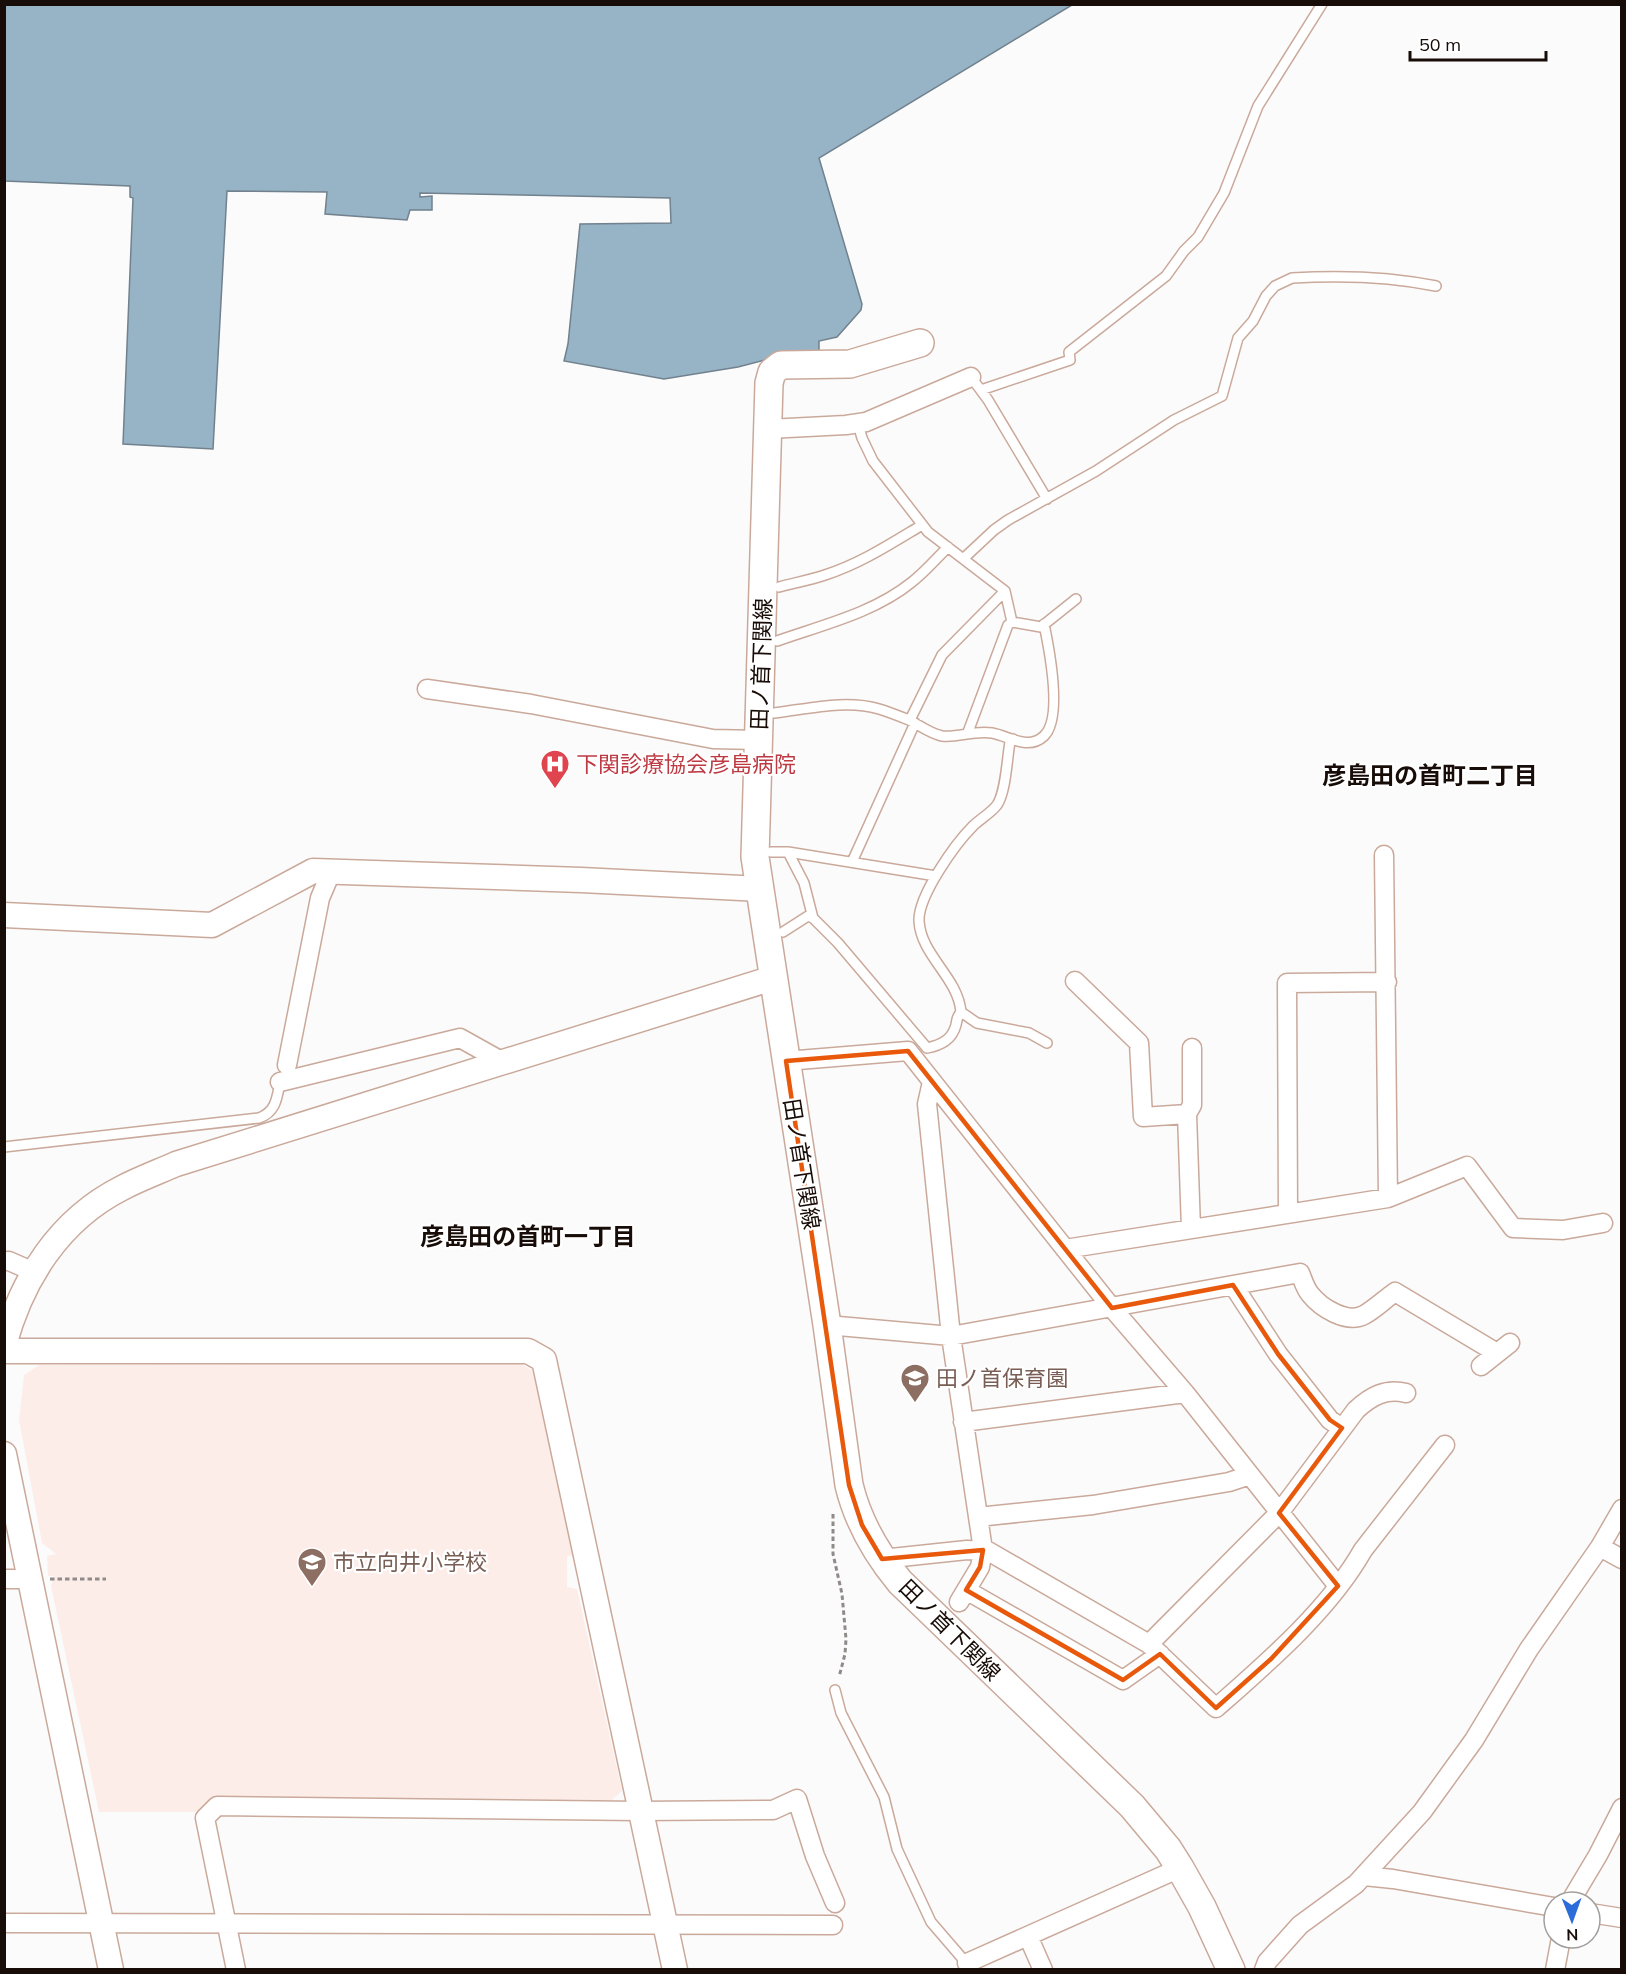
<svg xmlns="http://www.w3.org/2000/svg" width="1626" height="1974" font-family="Mulish,'Noto Sans JP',sans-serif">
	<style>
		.education { fill: #fdede9 }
		.water { fill: #97b3c6; stroke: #71818d; stroke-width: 1.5 }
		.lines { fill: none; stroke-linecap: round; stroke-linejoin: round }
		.service-casing { stroke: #caa99b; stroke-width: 12 }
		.minor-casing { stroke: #caa99b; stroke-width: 21 }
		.tertiary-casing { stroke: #caa99b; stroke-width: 27 }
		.secondary-casing { stroke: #caa99b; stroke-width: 30 }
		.path { stroke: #908b89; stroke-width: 3; stroke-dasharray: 4.5 3; stroke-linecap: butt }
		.service { stroke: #fff; stroke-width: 9 }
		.minor { stroke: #fff; stroke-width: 18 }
		.tertiary { stroke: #fff; stroke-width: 24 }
		.secondary { stroke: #fff; stroke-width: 27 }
		.marked { fill: none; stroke: #e8590c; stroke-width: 4.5; stroke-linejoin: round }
		.labels { text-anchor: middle; stroke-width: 4.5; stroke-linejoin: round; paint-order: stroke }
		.street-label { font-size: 22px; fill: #170c07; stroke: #fff }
		.health-label { font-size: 22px; fill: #be3a42; stroke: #fff; text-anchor: start }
		.education-label { font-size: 22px; fill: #785e54; stroke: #fff; text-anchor: start }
		.neighbourhood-label { font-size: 24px; font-weight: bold; fill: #170c07; stroke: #fff }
	</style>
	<rect width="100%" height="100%" fill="#fbfbfb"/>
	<path class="education" d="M520,1363L533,1371L574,1555L567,1556V1587L577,1589L622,1791L612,1800L211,1798L196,1812H99L51,1586L54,1576H48L47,1556L56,1554L42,1543L19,1420L24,1375L39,1365Z"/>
	<path class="water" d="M5,5H1072L819,158L862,304L861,310L837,337L819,341V356L777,357L738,367L664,379L564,361L568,344L580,224L671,223L670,198L420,193V197L432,196V210H410L407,220L325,214L327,192L227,191L213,449L123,444L133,198L130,197V186L5,181Z"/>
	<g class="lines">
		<g class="service-casing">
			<path id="service" d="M971,377L988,400L1047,499
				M981,390L1070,360L1069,352L1166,276L1184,251L1198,237L1224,193L1258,106L1322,4
				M858,424L862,438L873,461L928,532L1005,591L1012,622L1041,627L1076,599
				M963,559L994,530L1008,520L1096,471L1174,420L1222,396L1238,338L1253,321L1266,296L1275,286L1292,278C1342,275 1387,276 1436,286
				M779,587C794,583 810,580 825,575C860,564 892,543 922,525
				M777,641C822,625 874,613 912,582C925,572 936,559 948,547
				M774,713C808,709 846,699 879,709C889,712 899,716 909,720C919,725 931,734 942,736C958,738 974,730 992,733C1009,736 1028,751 1044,736C1063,718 1049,648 1044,624
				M910,720L942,655L1005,591
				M968,732L1008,625L1012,622
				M771,852H788L936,876
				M788,852L804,883L813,918
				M852,862L915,723
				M783,932L808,916L813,918L838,943L927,1048C941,1045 952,1040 956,1025C957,1019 957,1017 961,1012L977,1023L1029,1033L1047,1043
				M961,1012C958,977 921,956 919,921C918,896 955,844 973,826C980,819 991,813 997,805C1006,792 1007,758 1010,742L1013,739
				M4,1147L259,1118C276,1112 277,1098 280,1082
				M835,1690L841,1713L884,1797L897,1849L931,1922L968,1965"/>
		</g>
		<g class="minor-casing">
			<path id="minor" d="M768,429L846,425L866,422L971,377
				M427,689L531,704L713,739L758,740
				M1384,855L1388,1198
				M1075,981L1139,1043L1143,1117L1187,1114L1191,1229
				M786,1061L908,1051L1112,1308L1185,1393L1338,1586
				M287,1065L320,898L332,870
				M280,1082L460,1038L503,1062
				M932,1082L927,1104L951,1336L983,1550L980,1567L959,1602
				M1187,1114L1192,1105V1048
				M1288,1213L1287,983L1387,982
				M1065,1249L1388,1198L1467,1166L1513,1228L1563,1230L1603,1223
				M4,1261H9L34,1272
				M1233,1285L1278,1354L1330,1420L1342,1428
				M827,1325L951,1336L1300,1273C1303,1280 1305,1288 1310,1294C1321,1308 1347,1324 1364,1315C1375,1309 1385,1299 1395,1292L1497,1353
				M1481,1366L1510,1343
				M963,1422L1185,1393
				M978,1517L1093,1505L1229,1482L1250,1475
				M1600,1547L1622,1559
				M882,1559L967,1550L988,1551L1149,1644L1216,1708C1267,1663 1329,1610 1363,1550L1445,1445
				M4,1579H30
				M966,1590L1123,1680L1160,1654
				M1149,1644L1279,1513L1356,1410C1371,1396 1386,1388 1406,1393
				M1364,1876L1393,1879L1554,1907
				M1570,1902L1598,1855L1622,1808
				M1590,1913L1622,1918
				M4,1923L833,1925
				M1028,1936L1043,1970
				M967,1963L1180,1868
				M236,1970L205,1818L217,1806L639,1811L773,1810L797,1799L815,1856L835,1903
				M1264,1970L1267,1962L1300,1925L1356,1884L1422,1812L1474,1740L1529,1649L1600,1547L1622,1509
				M1555,1970L1561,1938"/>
		</g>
		<g class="tertiary-casing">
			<path id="tertiary" d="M4,915L212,925L313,871L581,880L761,889
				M4,1345C22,1279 59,1220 122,1188C139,1179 158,1172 176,1164L773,978
				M4,1351H528L544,1360L675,1970
				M4,1454L111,1970"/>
		</g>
		<g class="secondary-casing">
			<path id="secondary" d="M920,343L850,364L781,365L772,372L769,383L755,857L827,1325L849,1485C858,1522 876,1553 900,1582L1132,1806L1168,1849L1180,1868L1202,1907L1231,1970"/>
		</g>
		<path class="path" d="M833,1514V1554L842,1594L846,1639L845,1654L839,1677
			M50,1579H106"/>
		<use href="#service" class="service"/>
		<use href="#minor" class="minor"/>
		<use href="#tertiary" class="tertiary"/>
		<use href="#secondary" class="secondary"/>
	</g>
	<path class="marked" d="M908,1051L1112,1308L1233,1285L1278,1354L1330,1420L1342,1428L1279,1513L1338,1586L1271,1659L1216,1708L1160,1654L1123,1680L966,1590L980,1567L983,1550L882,1559L862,1525L849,1485L786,1061Z"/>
	<defs>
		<g id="hospital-pin" transform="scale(1.5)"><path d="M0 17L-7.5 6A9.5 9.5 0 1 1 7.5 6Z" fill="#e0444e" stroke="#fff"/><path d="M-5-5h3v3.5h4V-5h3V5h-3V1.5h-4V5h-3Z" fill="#fff"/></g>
		<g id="school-pin" transform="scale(1.5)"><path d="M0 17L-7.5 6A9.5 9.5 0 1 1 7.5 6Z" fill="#8d6e63" stroke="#fff"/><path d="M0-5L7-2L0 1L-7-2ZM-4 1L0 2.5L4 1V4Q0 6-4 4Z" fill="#fff"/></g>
	</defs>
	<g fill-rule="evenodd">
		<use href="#hospital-pin" x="555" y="764"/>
		<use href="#school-pin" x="915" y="1378"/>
		<use href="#school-pin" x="312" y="1562"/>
	</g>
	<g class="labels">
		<g class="street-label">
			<text transform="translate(761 664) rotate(-88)" y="8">田ノ首下関線</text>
			<text transform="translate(802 1164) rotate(81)" y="8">田ノ首下関線</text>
			<text transform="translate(950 1630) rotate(45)" y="8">田ノ首下関線</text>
		</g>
		<g class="health-label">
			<text x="576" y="772">下関診療協会彦島病院</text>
		</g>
		<g class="education-label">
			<text x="936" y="1386">田ノ首保育園</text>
			<text x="333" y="1570">市立向井小学校</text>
		</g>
		<g class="neighbourhood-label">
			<text x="1430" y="784">彦島田の首町二丁目</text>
			<text x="528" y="1245">彦島田の首町一丁目</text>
		</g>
	</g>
	<rect width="1626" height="1974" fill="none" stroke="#170c07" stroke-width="12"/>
	<g transform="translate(1572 1920) rotate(179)"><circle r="28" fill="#ffffff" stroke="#a29e9c" stroke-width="1.5"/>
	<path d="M0-4.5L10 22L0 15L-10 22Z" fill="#2b6cd9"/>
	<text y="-9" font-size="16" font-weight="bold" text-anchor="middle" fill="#170c07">N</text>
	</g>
	<path d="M1410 51v9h136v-9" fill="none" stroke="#170c07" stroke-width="3"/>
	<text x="1419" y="51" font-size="18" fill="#170c07" stroke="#ffffff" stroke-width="4.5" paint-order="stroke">50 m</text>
</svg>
